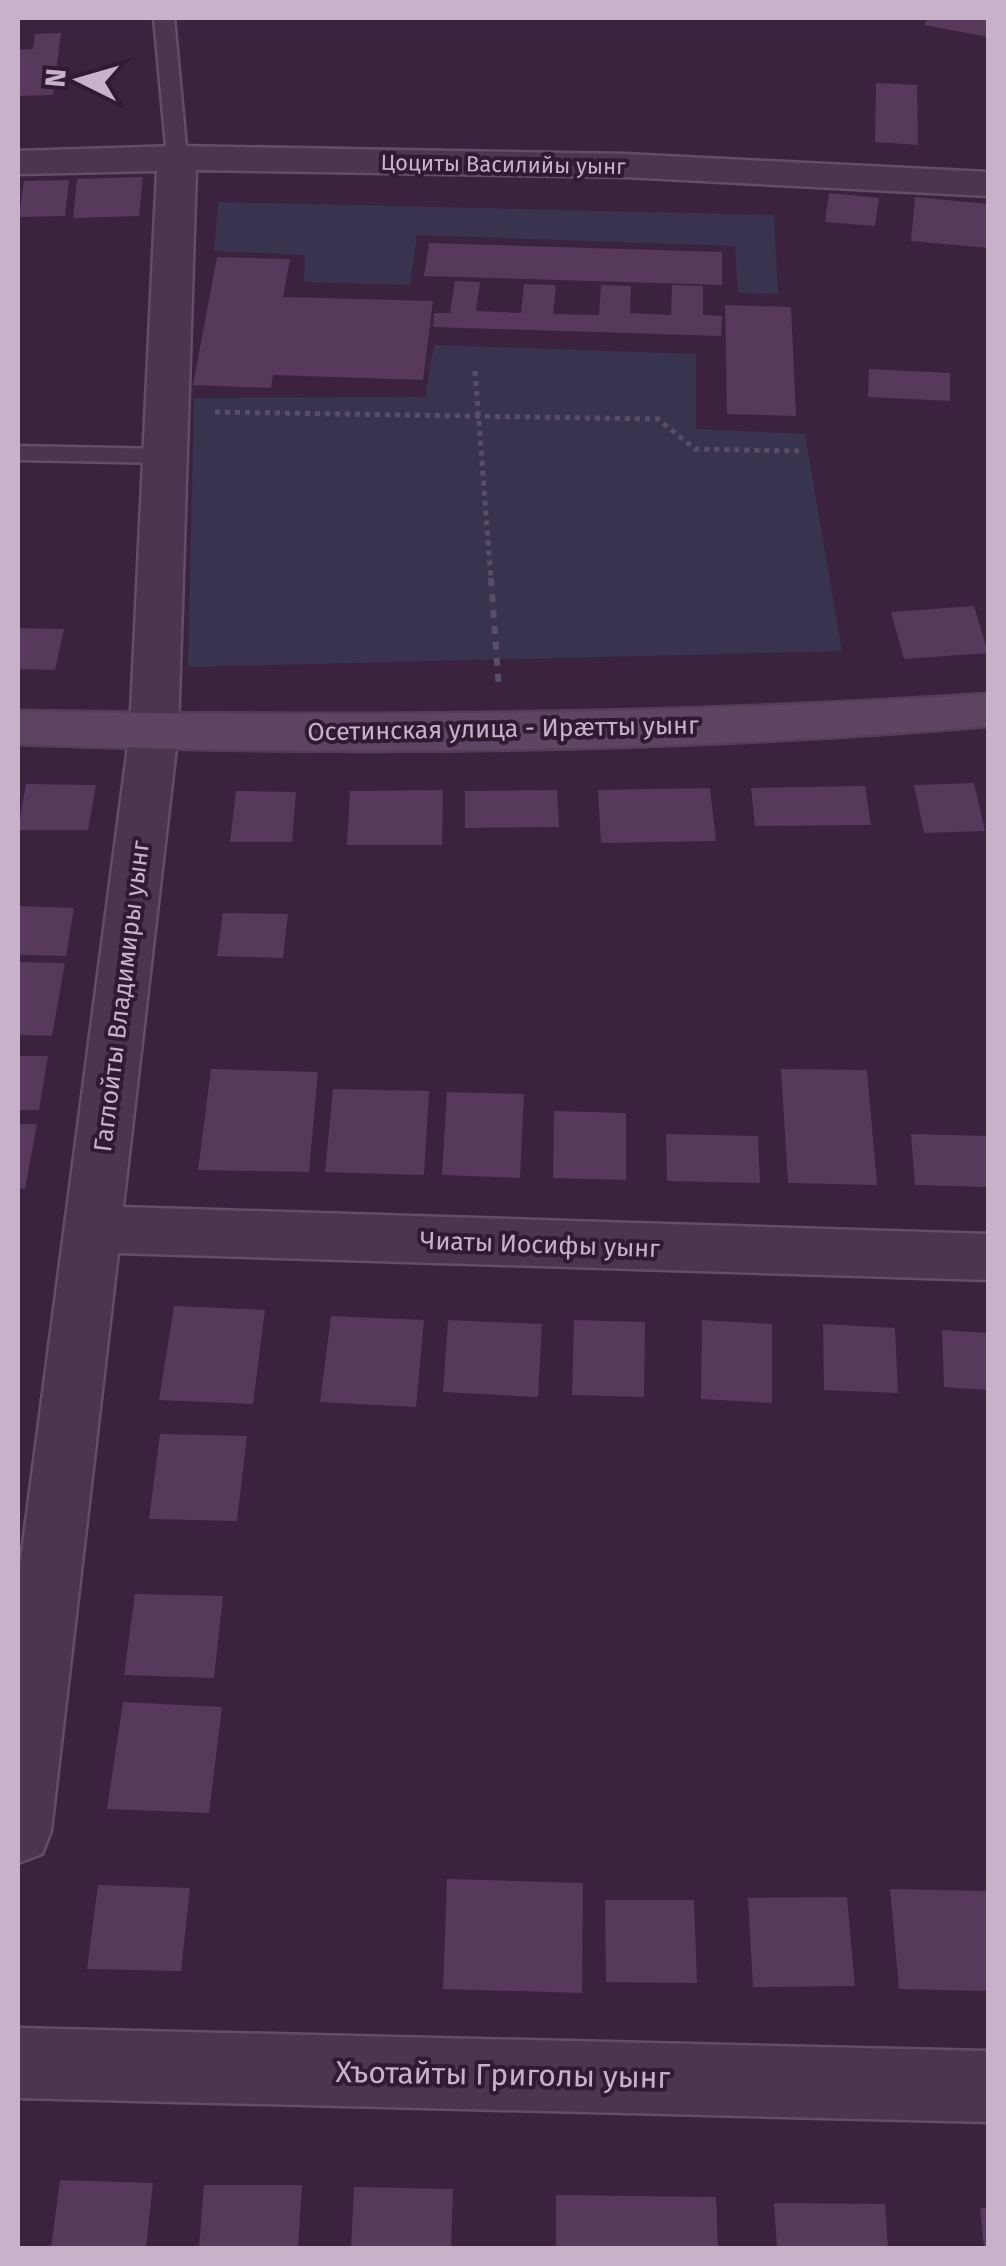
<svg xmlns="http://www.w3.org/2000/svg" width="1006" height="2266" font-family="'Fira Sans',sans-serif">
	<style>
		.green { fill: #38334f }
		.building { fill: #57395b }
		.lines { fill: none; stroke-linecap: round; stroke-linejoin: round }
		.lane-casing { stroke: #644e67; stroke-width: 5 }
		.street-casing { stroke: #644e67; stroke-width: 5 }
		.secondary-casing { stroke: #553f58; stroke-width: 5 }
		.path-far1 { stroke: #594d68; stroke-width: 5; stroke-dasharray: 5 5; stroke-linecap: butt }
		.path { stroke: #594d68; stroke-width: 6; stroke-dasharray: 8 8; stroke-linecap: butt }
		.lane { fill: #4c364f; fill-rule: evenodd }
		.street { fill: #4c364f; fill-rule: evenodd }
		.secondary { fill: #604463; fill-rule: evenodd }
		.labels { text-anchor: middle; stroke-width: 8; stroke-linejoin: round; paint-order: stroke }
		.far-street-label { font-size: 22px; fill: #c8b2ca; stroke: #311b34 }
		.street-label { font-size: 25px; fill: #c8b2ca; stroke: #311b34 }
		.near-street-label { font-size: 30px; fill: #c8b2ca; stroke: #311b34 }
	</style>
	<rect width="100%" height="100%" fill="#3b223f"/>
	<path class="green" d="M218,202L774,215L778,294L738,293L735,246L417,235L410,285L304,282L305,255L214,251Z
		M434,345L696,354V429L805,434L842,651L188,667L194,398L425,397Z"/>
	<path class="building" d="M928,18H988V37L924,25Z
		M61,33L53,95L18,96V50L33,49L35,34Z
		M876,83L917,85L918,145L875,142Z
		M143,177L139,216L73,218L77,179Z
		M69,180L65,216L19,217L24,181Z
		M829,193L879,198L875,226L825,222Z
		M915,197L988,204V248L911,241Z
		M429,243L722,252V285L424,276Z
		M217,257L290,259L283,297L433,301L423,380L273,375L271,388L193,385Z
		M455,281L480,282L476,311L521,313L524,284L556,285L553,314L599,315L601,285L631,286L630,313L671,315L672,285L703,286V315L722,316L721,336L433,327L434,313H450Z
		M725,305L791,307L796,416L727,414Z
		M869,369L950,373V401L868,397Z
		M974,606L988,653L904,659L891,612Z
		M18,628L64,629L55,670L18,669Z
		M974,783L985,831L924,833L914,785Z
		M26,784L96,785L88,830H18Z
		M865,786L871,825L755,826L751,788Z
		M710,788L716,841L601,843L598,790Z
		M443,790L442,845H347L350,791Z
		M557,790L559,827L465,828V791Z
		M236,791L296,792L292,842H230Z
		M18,906L74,908L66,956L18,955Z
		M223,913L288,914L283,958L217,956Z
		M18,962L65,963L52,1036L18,1035Z
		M18,1056H48L39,1110H18Z
		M211,1069L318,1072L309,1172L198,1170Z
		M781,1069L867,1070L877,1185L788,1183Z
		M333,1089L429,1091L424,1175L325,1172Z
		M447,1092L524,1094L520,1178L442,1175Z
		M554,1111L626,1113V1180L553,1178Z
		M18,1124H37L25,1189L18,1188Z
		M666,1134L758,1136L760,1183L667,1181Z
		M911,1134L988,1136V1187L915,1185Z
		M174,1306L265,1310L253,1404L159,1400Z
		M331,1316L424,1320L416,1407L320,1402Z
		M448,1320L542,1324L538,1397L443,1392Z
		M574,1320L645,1322L644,1397L572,1395Z
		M702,1320L772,1324V1403L701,1399Z
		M823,1324L895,1328L898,1393L824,1390Z
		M942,1330L988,1333V1390L944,1387Z
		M160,1434L247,1436L237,1521L149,1519Z
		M135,1594L223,1596L214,1678L124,1675Z
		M123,1702L222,1707L209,1813L107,1809Z
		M447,1879L583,1883L582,1993L443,1989Z
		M98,1885L190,1888L181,1971L87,1969Z
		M890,1889L988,1891V1991L899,1989Z
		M847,1897L855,1986L753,1987L748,1898Z
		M605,1900H694L697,1983L606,1982Z
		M60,2180L153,2183L146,2248H51Z
		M204,2185H302L298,2248H199Z
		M354,2187L453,2189L451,2248H351Z
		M556,2195L716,2197L718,2248H556Z
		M774,2203L885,2204L888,2248H777Z
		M980,2208H988V2248H984Z"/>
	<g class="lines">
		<g class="lane-casing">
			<path id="lane" d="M154,18H174L187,157L177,163L167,157Z
				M18,446L167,449L179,456L167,463L18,460Z"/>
		</g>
		<g class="street-casing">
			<path id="street" d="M177,146L625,154L988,172V196L625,177L196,170L178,731L123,1207L988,1234V1280L118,1253L51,1831L42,1854L18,1863V1582L130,731L157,171L18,174V151Z
				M18,2028L988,2051V2122L18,2098Z"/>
		</g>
		<g class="secondary-casing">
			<path id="secondary" d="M988,694V726C667,753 340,756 18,744V711C342,717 665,715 988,694Z"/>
		</g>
		<path class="path-far1" d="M475,371L491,580
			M215,412L658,419L695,449L799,451"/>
		<path class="path" d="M491,578L499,689"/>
		<use href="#lane" class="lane"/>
		<use href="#street" class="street"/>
		<use href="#secondary" class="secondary"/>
	</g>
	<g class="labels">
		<g class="far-street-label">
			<text transform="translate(503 164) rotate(1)" y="8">Цоциты Василийы уынг</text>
		</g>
		<g class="street-label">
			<text transform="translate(503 728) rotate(-1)" y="9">Осетинская улица - Ирæтты уынг</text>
			<text transform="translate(121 996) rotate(-83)" y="9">Гаглойты Владимиры уынг</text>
			<text transform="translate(540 1244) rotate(2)" y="9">Чиаты Иосифы уынг</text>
		</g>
		<g class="near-street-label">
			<text transform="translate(503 2075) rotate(1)" y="10">Хъотайты Григолы уынг</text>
		</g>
	</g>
	<rect width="1006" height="2266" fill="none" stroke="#c8b2ca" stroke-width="40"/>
	<g transform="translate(80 80) rotate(275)" stroke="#311b34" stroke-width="8" paint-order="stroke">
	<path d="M0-8L18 38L0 25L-18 38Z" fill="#c8b2ca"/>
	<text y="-15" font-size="28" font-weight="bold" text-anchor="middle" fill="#c8b2ca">N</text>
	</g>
</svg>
